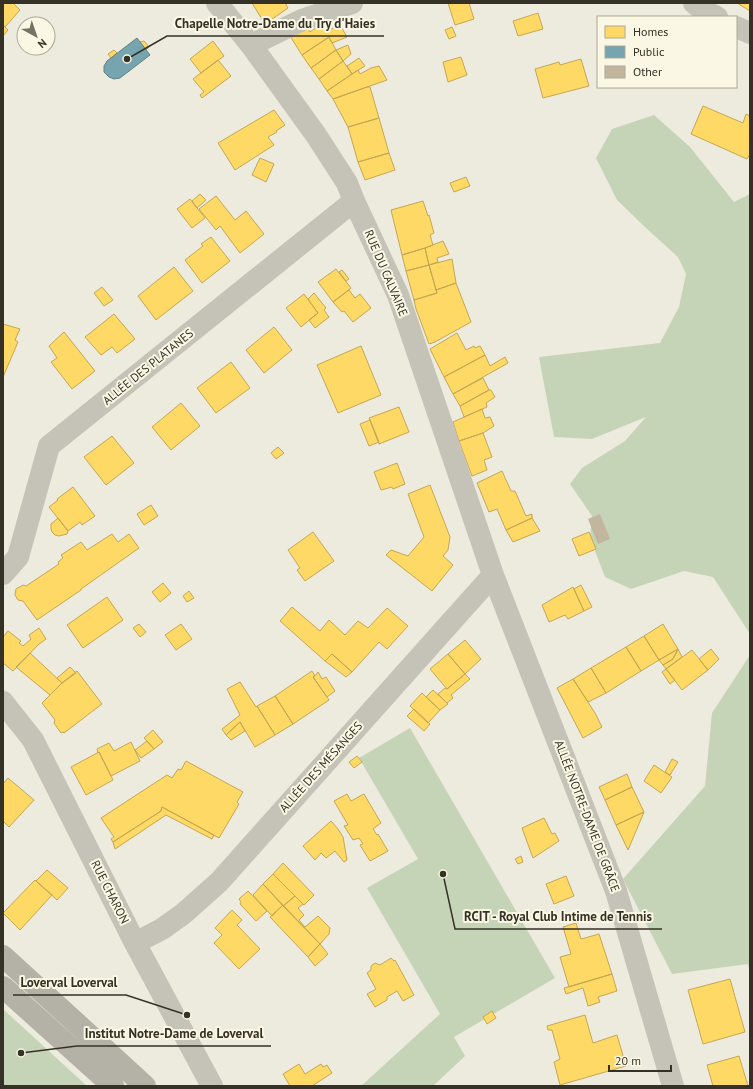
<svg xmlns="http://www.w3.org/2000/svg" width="753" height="1089" font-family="'PT Sans',sans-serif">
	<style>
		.green { fill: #c5d4b7 }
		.homes { fill: #ffd966; stroke: #c3a753 }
		.public { fill: #76a5af; stroke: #638286 }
		.building { fill: #c2b69e }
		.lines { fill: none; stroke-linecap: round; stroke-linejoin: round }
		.minor { stroke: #c5c3b7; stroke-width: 22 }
		.major { stroke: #b4b1a6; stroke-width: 22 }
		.labels { text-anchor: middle; stroke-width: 4; stroke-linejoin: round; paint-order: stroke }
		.street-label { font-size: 12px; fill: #363126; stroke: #faf8e4 }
		.leader { fill: none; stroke: #363126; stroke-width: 1.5 }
		.callout-dot { fill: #363126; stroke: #faf8e4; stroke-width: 1.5 }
		.callout-label { font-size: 13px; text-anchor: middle; font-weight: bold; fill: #363126; stroke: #faf8e4; stroke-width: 4; stroke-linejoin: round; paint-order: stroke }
	</style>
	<rect width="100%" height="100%" fill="#edebde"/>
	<path class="green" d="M654,115L690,147L734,202L750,194V634L713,577L684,571L631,589L605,577L590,538L592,516L570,484L582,468L625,441L646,417L592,439L554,437L539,357L660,343L679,307L686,274L678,257L646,228L617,200L596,158L612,129Z
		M750,655V973L748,964L672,974L623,879L705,786L712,713Z
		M410,728L555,978L454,1037L465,1056L433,1086H361L440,1014L367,888L418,859L359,758Z
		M3,1009L87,1086H3Z"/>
	<path class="homes" d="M3,3H13L20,10L5,27L3,25Z
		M252,3H285L288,8L265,24Z
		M448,3H469L474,19L455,25Z
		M737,3H750V11Z
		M538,13L543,29L518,36L513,21Z
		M324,19L331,29L340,25L347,37L332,43L329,37L302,55L290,36L306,25L310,32L317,27L314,22Z
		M3,25L8,30L3,36Z
		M452,27L456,36L449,39L445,30Z
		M329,37L336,50L311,68L302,55Z
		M144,41L149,47L146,50L140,42Z
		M213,41L224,56L201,73L190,59Z
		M348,45L351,54L343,61L336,50Z
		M114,50L117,53L111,58L108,54Z
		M336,50L343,61L319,79L311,68Z
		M461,57L467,75L448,82L443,62Z
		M359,58L365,66L352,74L347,66Z
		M581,59L589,86L543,98L535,69L559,62L560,65Z
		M218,60L231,76L202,98L200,95L204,92L193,79Z
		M343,61L352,74L327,91L319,79Z
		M379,66L387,80L333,99L327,91L358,70L360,74L371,68Z
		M367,87H370L379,118L348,127L333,99Z
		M703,106L743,123L746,114L750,116V154L747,159L691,134Z
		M274,110L285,125L276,131L277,132L268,137L274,145L235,170L218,143Z
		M379,118L389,153L358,162L348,127Z
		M389,153L395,170L365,180L358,162Z
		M260,158L274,164L266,182L252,175Z
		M466,177L470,186L454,192L450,183Z
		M200,194L206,200L197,208L192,201Z
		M216,196L235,220L246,211L264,234L240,253L220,226L216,230L199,209Z
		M190,199L205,218L192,228L177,209Z
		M423,201L428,216L429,215L434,233L430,235L433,245L425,248L402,255L391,210Z
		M211,237L230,261L202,283L185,260L203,246L201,244Z
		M443,241L449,254L437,258L438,262L429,265L425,248Z
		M425,248L429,265L406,271L402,255Z
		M452,259L456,283L436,290L429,265Z
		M429,265L437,293L414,300L406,271Z
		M174,267L193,291L156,320L138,296Z
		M336,269L351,288L333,302L318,282Z
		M342,270L349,279L346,281L339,272Z
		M456,283L471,322L435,342L429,344L416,309L414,300L437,293L436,290Z
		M102,287L113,300L104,306L94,293Z
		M349,290L355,298L360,294L371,308L353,322L344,311L342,312L333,302Z
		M314,293L326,308L324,310L329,317L315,328L309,320L318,313L308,299Z
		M304,294L318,313L301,327L286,308Z
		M114,314L135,339L117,353L112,347L101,355L85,337Z
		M3,324L20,329L15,340L18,342L3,377Z
		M274,327L292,350L264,373L246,350Z
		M64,332L95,371L72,389L51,362L57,358L49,346Z
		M457,333L466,350L474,346L475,348L480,346L485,355L444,377L430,349Z
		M361,346L381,395L338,413L317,365Z
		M485,355L490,366L505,357L508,363L453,394L444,377Z
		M231,362L250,388L216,413L197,388Z
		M483,378L489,390L460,406L453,394Z
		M489,390H491L495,397L486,403L487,407L464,417L460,406Z
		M181,403L200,426L171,450L152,427Z
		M399,407L409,432L379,444L369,418Z
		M482,409L485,418L490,417L494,426L483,433L459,441L453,422Z
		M370,420L379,442L369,446L360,424Z
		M483,433L492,457L484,460L487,470L472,476L459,441Z
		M112,436L134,463L106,485L84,457Z
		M278,447L284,453L276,459L271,453Z
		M397,463L405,484L393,489L392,487L381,490L374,472Z
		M502,471L511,491H515L526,516L532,514V518L506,530L497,509L489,512L477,483Z
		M430,485L450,537L448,550L443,556L453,565L432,591L386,555L391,550L408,556L424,537L408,494Z
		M73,487L95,516L82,525L80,522L68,531L49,507L58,500L57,499Z
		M151,505L158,516L144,525L137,514Z
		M58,518L68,531L67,534L59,536L55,535L52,532L51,529V524Z
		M532,518L540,531L513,542L506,530Z
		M313,532L334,561L305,581L297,570L300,568L288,550Z
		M589,532L596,549L579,556L572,539Z
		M112,534L118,542L129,534L139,548L81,589V590L37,620L23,601L18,600L15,595L16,589L23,585L26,586L59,564L58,562L63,558L61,555L81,542L87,550Z
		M163,583L171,593L160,602L152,592Z
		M581,585L592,607L584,611L574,589Z
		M573,587L584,611L568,619L565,615L549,622L542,605Z
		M189,591L194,598L187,602L183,596Z
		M107,597L123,620L83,648L67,625Z
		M292,607L320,631L329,620L345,635L358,621L368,628L387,608L408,626L387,649L379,642L352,672L332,654L325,661L280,621Z
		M139,624L146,632L140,637L133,628Z
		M181,624L192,639L176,650L165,635Z
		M663,624L678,649L659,660L644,636Z
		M39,628L46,639L38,645L13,671L3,663V637L8,631L21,641L19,643L23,646L31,639L29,635Z
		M644,636L659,660L641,671L626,647Z
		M465,640L481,659L465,674L448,654Z
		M626,647L641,671L606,693L591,668Z
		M678,649L682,657L666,669L663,665L673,659Z
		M678,649L673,659L663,665L659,660Z
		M711,649L719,659L708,670L699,659Z
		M692,650L708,670L682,690L666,669Z
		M30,653L62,683L50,695L16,667Z
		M332,654L352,672L346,677L325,661Z
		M448,654L465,674L447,689L430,669Z
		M70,667L76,673L62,683L57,678Z
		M591,668L606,693L588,702L573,679Z
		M666,669L675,680L670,684L662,672Z
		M77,671L102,704L64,733L63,732L61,733L54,723L55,720L42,703L62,683Z
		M312,671L315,676L313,677L329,700L293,724L275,696Z
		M318,672L322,679L326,677L335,691L327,697L313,677L315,676Z
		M465,674L470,679L451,695L453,698L447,703L438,694L445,688L447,689Z
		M573,679L595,713L602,727L583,738L557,688Z
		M240,682L256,707L257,706L275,735L255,747L240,722L226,735L222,729L240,715L227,689Z
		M433,690L448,704L440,710L426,697Z
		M422,693L440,710L428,723L410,706Z
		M275,696L293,724L275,735L257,706Z
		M414,709L430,724L424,731L407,716Z
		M240,722L245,731L231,740L226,735Z
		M153,730L163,742L154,749L144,738Z
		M147,741L154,749L141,758L135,750Z
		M131,742L140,761L111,776L99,752L98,753L97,749L109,743L114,751Z
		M99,752L113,780L86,795L71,767Z
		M357,756L362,762L354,768L349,762Z
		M672,759L678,762L670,775L665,772Z
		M186,761L243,792L237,802L239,804L219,838L162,807L161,811L113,842L111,839L114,837L101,818L167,775L172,778L178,769L181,770Z
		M654,765L672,777L661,793L644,781Z
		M627,774L632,787L605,800L599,787Z
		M8,778L34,800L9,827L3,821V784Z
		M632,787L644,812L616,825L605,800Z
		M347,794L351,801L364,794L381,823L373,829L377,835L378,834L388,851L370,861L360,845L363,844L359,838L353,840L344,826L348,825L334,801Z
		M162,807L214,835L212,839L166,815L115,849L113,842L161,811Z
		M644,812L628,850L616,825Z
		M544,818L552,834L555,833L559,841L533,858L522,828Z
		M331,821L338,829L343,837L347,860L344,862L335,851L326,858L321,853L315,860L303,846Z
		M521,856L523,862L518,864L515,859Z
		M283,863L314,895L304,905L273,874Z
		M47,870L68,888L57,900L36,881Z
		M273,874L295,896L283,906L263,884Z
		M566,876L574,896L554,904L546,884Z
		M35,880L52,895L20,930L3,913Z
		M263,884L283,905L272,916L253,895Z
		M248,891L267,911L256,921L240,904L241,902L239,899Z
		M295,896L303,904L298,908L304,915L299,920L305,927L318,916L330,928L329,934L320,944L283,906Z
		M283,905L320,944L308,957L270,917Z
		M232,910L242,920L237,925L260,949L239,969L214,943L222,935L215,928Z
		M576,923L581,939L599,934L612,974L569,987L560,957L571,954L563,927Z
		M320,944L328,954L315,966L308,957Z
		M391,958L394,961L395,960L414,995L403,1001L397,991L387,997V1000L375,1007L367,994L376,989L367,973L371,970V966L375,963L380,965Z
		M612,974L617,991L598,997L600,1002L588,1006L583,988L566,994L564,988Z
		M730,979L745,1032L703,1044L688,990Z
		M492,1011L496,1018L487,1024L483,1017Z
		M585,1015L593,1043L617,1035L626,1066L560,1085L554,1062L560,1059L552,1030H548L547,1026Z
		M739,1056L748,1086H713L707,1065Z
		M299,1064L305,1074L321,1064L323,1067L327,1065L332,1073L312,1086H290L283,1074Z"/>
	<path class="public" d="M137,38L150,55L120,78L114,79L109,77L104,72V66L107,61Z"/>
	<path class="building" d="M600,514L610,539L598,544L588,519Z"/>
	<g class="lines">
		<path class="minor" d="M217,3L251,45L316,135L347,183L354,201L398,295L493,575L616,891L673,1086
			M694,3L701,9L717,17
			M736,27L750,33
			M251,45L302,20L352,3
			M3,574L18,557L49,446L354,201
			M3,702L33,740L135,943L212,1086
			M135,943L162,929L183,914L219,882L493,575"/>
		<path class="major" d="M3,956L145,1086
			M3,987L113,1086"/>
	</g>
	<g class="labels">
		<g class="street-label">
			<text transform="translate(386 273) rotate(67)" y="4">RUE DU CALVAIRE</text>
			<text transform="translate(148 367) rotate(-39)" y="4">ALLÉE DES PLATANES</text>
			<text transform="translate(321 767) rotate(-48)" y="4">ALLÉE DES MÉSANGES</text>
			<text transform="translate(587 816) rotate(69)" y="4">ALLÉE NOTRE-DAME DE GRÂCE</text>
			<text transform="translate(110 892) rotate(63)" y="4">RUE CHARON</text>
		</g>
	</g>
	<path class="leader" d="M127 59L167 36H384M443 874L455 929H662M187 1015L126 995H13M21 1053L77 1046H271"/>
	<g class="callout-dot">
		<circle cx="127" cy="59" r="4"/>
		<circle cx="443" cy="874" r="4"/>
		<circle cx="187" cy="1015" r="4"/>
		<circle cx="21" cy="1053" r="4"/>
	</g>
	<g class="callout-label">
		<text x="275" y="28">Chapelle Notre-Dame du Try d'Haies</text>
		<text x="558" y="921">RCIT - Royal Club Intime de Tennis</text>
		<text x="69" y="987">Loverval Loverval</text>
		<text x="174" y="1038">Institut Notre-Dame de Loverval</text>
	</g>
	<rect width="753" height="1089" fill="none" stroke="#363126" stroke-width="8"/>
	<rect x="597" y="16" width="140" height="72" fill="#faf8e4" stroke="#aca898"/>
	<rect x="605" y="26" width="20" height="12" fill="#ffd966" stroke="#aca898"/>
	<text x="633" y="36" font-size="12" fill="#363126">Homes</text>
	<rect x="605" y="46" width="20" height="12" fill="#76a5af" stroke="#aca898"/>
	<text x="633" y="56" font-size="12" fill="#363126">Public</text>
	<rect x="605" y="66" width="20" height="12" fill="#c2b69e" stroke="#aca898"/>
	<text x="633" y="76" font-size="12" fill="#363126">Other</text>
	<g transform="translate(36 36) rotate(140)"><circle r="19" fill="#faf8e4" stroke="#aca898"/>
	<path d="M0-3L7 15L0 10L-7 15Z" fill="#767266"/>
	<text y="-6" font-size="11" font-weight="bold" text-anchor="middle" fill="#363126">N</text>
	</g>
	<path d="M609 1065v6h62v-6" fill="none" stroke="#363126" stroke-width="2"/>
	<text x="615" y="1065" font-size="12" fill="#363126" stroke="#faf8e4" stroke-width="3" paint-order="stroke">20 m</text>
</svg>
